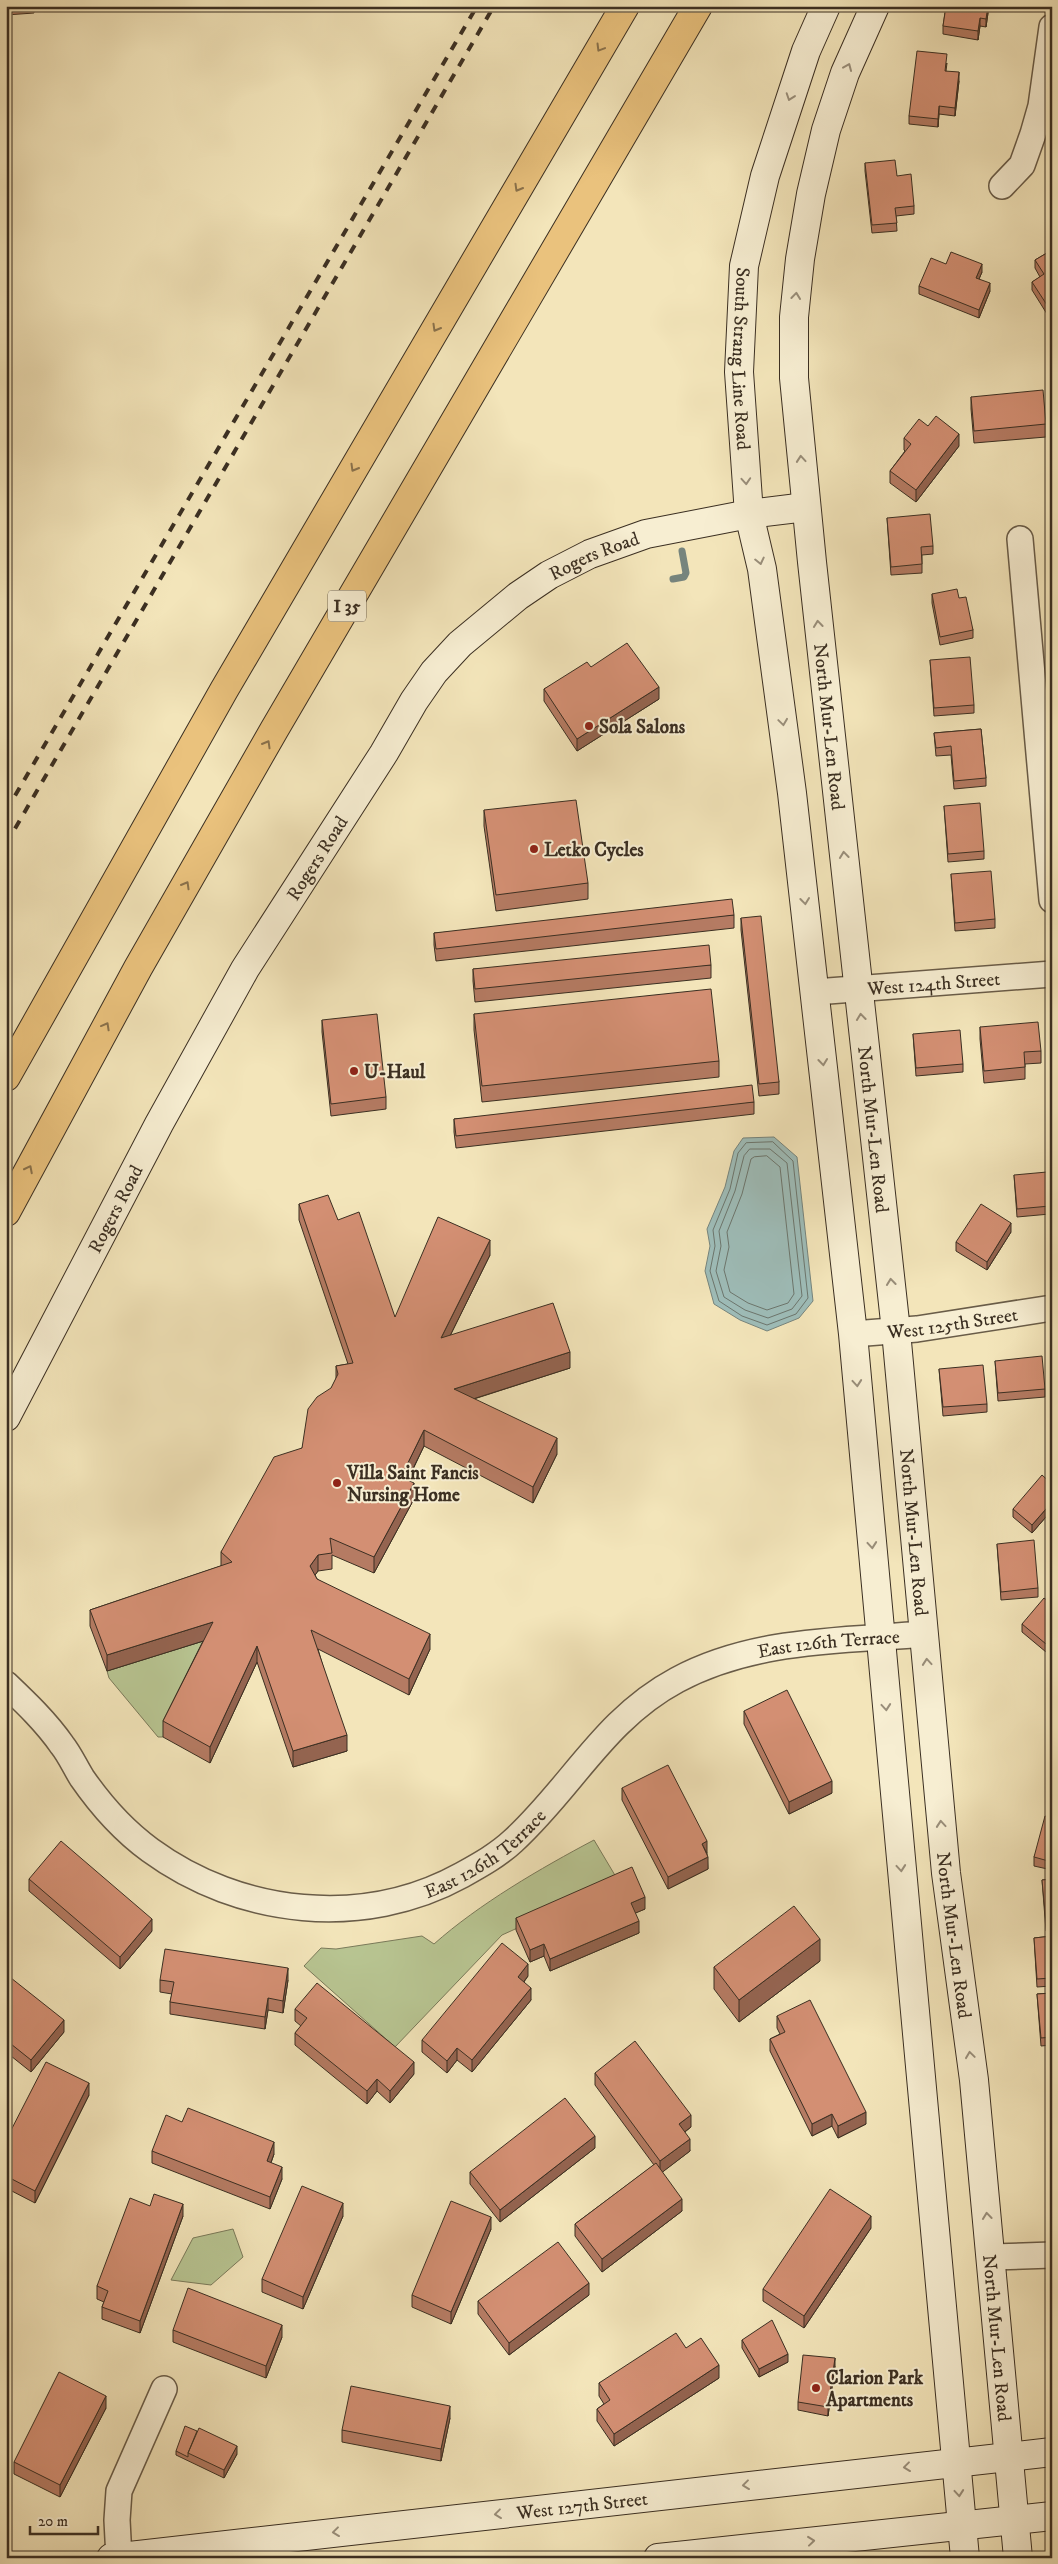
<svg xmlns="http://www.w3.org/2000/svg" width="1058" height="2564" font-family="'IM FELL DW Pica',serif">
	<style>
		.green { fill: #b8c592; stroke: #7a7a5a }
		.water { fill: #9ebdb9; stroke: #76847d }
		.lines { fill: none; stroke-linecap: round; stroke-linejoin: round }
		.shore { stroke: #6c766e; stroke-width: 1 }
		.stream { stroke: #76847d; stroke-width: 7 }
		.street-casing { stroke: #695c48; stroke-width: 28 }
		.secondary-casing { stroke: #3b2f22; stroke-width: 30 }
		.highway-casing { stroke: #3b2f22; stroke-width: 30 }
		.street { stroke: #f7eed2; stroke-width: 25 }
		.secondary { stroke: #f7eed2; stroke-width: 28 }
		.highway { stroke: #eac27d; stroke-width: 28 }
		.rail { stroke: #3b2f22; stroke-width: 4; stroke-dasharray: 9 9; stroke-linecap: butt }
		.wall { fill: #b57b63; stroke: #3b2f22 }
		.shaded-wall { fill: #946450; stroke: #3b2f22 }
		.building { fill: #d38f73; stroke: #3b2f22 }
		.oneway { stroke: #8a714b }
		.oneway2 { stroke: #998e7a }
		.poi-dot { fill: #8f2418; stroke: #f7eed2; stroke-width: 2 }
		.labels { text-anchor: middle; stroke-width: 4; stroke-linejoin: round; paint-order: stroke }
		.shield { fill: #f7eed2; stroke: #736857; stroke-width: 1 }
		.shield-label { font-size: 18px; font-weight: bold; fill: #3b2f22 }
		.street-label { font-size: 19px; fill: #3b2f22; stroke: #f7eed2 }
		.poi-label { font-size: 19px; font-weight: bold; fill: #3b2f22; stroke: #f7eed2; text-anchor: start }
	</style>
	<rect width="100%" height="100%" fill="#f3e5ba"/>
	<filter id="stains"><feTurbulence type="fractalNoise" baseFrequency=".004" numOctaves="4"/><feColorMatrix values="0 0 0 0 .2 0 0 0 0 .09 0 0 0 0 .02 0 0 0 .5 -.17"/></filter>
	<radialGradient id="worn" r=".72"><stop offset=".6" stop-color="#630" stop-opacity="0"/><stop offset="1" stop-color="#630" stop-opacity=".3"/></radialGradient>
	<path class="green" d="M213,1638L163,1737H158L109,1678L107,1671Z
		M594,1840L619,1882L502,1935L395,2047L304,1966L321,1948L336,1949L422,1936L434,1944C479,1904 541,1868 594,1840Z
		M233,2229L243,2257L211,2285L171,2280L193,2238Z"/>
	<path class="water" d="M774,1137L797,1157L813,1301L799,1318L767,1331L740,1320L714,1304L705,1271L710,1246L707,1229L725,1187L734,1151L743,1138Z"/>
	<g class="lines">
		<path class="shore" d="M773,1142L793,1161L808,1298L796,1314L767,1325L742,1316L719,1301L710,1271L715,1246L713,1230L730,1189L738,1153L746,1143Z
			M750,1149H770L787,1163L802,1296L792,1309L768,1318L745,1310L724,1297L716,1271L721,1246L719,1231L735,1191L744,1156Z
			M767,1156L780,1167L794,1294L788,1303L767,1310L748,1303L730,1292L724,1270L729,1247L727,1232L742,1194L751,1159L754,1157Z"/>
		<path class="stream" d="M673,579L684,577L686,573L682,551"/>
		<g class="street-casing">
			<g id="street">
				<path d="M1002,186L1022,165L1033,134L1041,106L1052,27"/>
				<path d="M1020,539L1052,900"/>
				<path id="s1" d="M815,992L1052,974"/>
				<path id="s2" d="M853,1334L917,1329L1052,1308"/>
				<path id="s3" d="M6,1684C26,1703 46,1722 62,1745C70,1755 75,1767 82,1778C100,1804 124,1831 150,1850C240,1916 364,1929 462,1875C480,1865 498,1855 513,1841C572,1787 604,1719 677,1680C753,1639 840,1641 924,1634"/>
				<path d="M992,2257L1052,2255"/>
				<path d="M119,2558L117,2520L119,2491L164,2389"/>
			</g>
		</g>
		<g class="secondary-casing">
			<g id="secondary">
				<path id="s4" d="M826,6L806,51L765,176L744,266L739,372L749,514L762,569L792,793L853,1334L965,2558"/>
				<path id="s5" d="M875,6L845,73L826,130L811,194L800,259L794,317V378L812,562L896,1331L946,1873L974,2080L1018,2558"/>
				<path id="s6" d="M6,1417L159,1124L245,969L384,753L414,701L434,672L460,644L518,596L549,575L590,554L646,534L749,514L806,507"/>
				<path id="s7" d="M111,2558L1052,2452"/>
				<path d="M658,2558L1052,2516"/>
			</g>
		</g>
		<g class="highway-casing">
			<path id="highway" d="M6,1077L224,690L625,6
				M6,1212L138,968L274,730L698,6"/>
		</g>
		<use href="#street" class="street"/>
		<use href="#secondary" class="secondary"/>
		<use href="#highway" class="highway"/>
		<path class="rail" d="M6,811L477,6
			M6,844L494,6"/>
	</g>
	<path class="wall" d="M6,6H70L34,10V13L6,15Z
		M946,6H989L986,27L980,26L978,40L943,34V26Z
		M947,63L946,71L959,81L955,116L939,114L938,127L909,124V116Z
		M865,163L897,176L914,206V214L896,216L897,231L872,233L865,171Z
		M1052,250L1047,314L1032,290V282L1040,277L1035,268V260Z
		M946,264L982,272L979,279L990,291L979,318L919,294V286Z
		M971,397L1046,424V437L974,443L971,409Z
		M928,426L959,446L916,502L890,483V471L905,451L904,450V438Z
		M887,518L933,546V554L922,555V573L891,575Z
		M932,594L959,598L973,630V638L940,645L932,603Z
		M930,660L974,705V713L934,716Z
		M591,667L659,699L577,751L544,701V689Z
		M981,729L986,778V786L954,789L951,755L936,756L934,733Z
		M944,806L984,851V859L948,862Z
		M484,810L588,883V899L496,911L484,826Z
		M951,874L995,919V928L955,931Z
		M734,915V928L436,961L434,945V933Z
		M741,918L779,1082V1094L759,1096L741,930Z
		M711,965V978L475,1002L473,981V969Z
		M474,1014L719,1061V1077L482,1102L474,1030Z
		M322,1020L386,1097V1109L331,1116L322,1032Z
		M980,1027L1041,1051V1063L1025,1064V1079L984,1083L980,1039Z
		M913,1034L963,1064V1072L916,1076Z
		M754,1102V1114L456,1148L454,1132V1119Z
		M1014,1175L1050,1206V1214L1017,1217Z
		M299,1204L338,1220L395,1317L490,1255L450,1336L570,1368L474,1399L557,1454L533,1503L424,1446L408,1480L414,1499L374,1573L332,1555V1569L318,1571L315,1575L317,1579L430,1649L409,1695L318,1649L347,1751L293,1767L257,1662L210,1763L163,1737V1721L203,1641L107,1671L90,1626V1610L221,1566V1552L302,1448L336,1379V1366L348,1364L299,1220Z
		M1011,1232L987,1270L956,1251V1242Z
		M995,1361L1045,1389V1397L998,1401Z
		M939,1369L987,1404V1412L943,1416Z
		M1052,1484V1510L1032,1533L1013,1517V1509Z
		M997,1544L1038,1588V1597L1001,1600Z
		M1052,1604V1657L1022,1632V1624Z
		M744,1711L832,1793L789,1814L744,1724Z
		M622,1788L707,1853L708,1869L668,1889L622,1800Z
		M1052,1818V1870L1034,1866V1857Z
		M29,1879L152,1931L120,1969L29,1891Z
		M1052,1879V1930L1046,1931L1042,1880Z
		M645,1909L635,1913L639,1933L550,1971L544,1956L530,1962L516,1930V1918Z
		M1052,1936V1986L1037,1987L1034,1938Z
		M820,1961L739,2022L714,1989V1967Z
		M6,1974L64,2032L31,2072L6,2052Z
		M528,1976L524,1982L531,2000L472,2072L457,2060L447,2073L422,2052V2040Z
		M160,1980H288L283,2013L268,2010L265,2029L170,2014V2002L172,1994L160,1992Z
		M1052,1993V2045L1041,2046L1037,1994Z
		M295,2009L414,2074L390,2103L377,2091L367,2104L295,2045V2033L301,2026L295,2021Z
		M777,2016L866,2124L838,2138L832,2126L812,2136L770,2051V2039L780,2034L777,2028Z
		M595,2073L691,2127L685,2132L690,2151L662,2172L682,2211L602,2272L575,2236V2224L654,2165L595,2085Z
		M89,2095L35,2203L6,2188V2140Z
		M182,2122L274,2154L271,2163L282,2179L270,2209L152,2163V2151Z
		M595,2148L500,2222L470,2184V2172Z
		M150,2206L183,2216L140,2333L102,2319V2307L104,2302L97,2299V2286Z
		M343,2216L303,2309L262,2292V2279Z
		M871,2228L804,2328L763,2301V2289Z
		M491,2229L451,2324L412,2307V2295Z
		M589,2295L509,2355L478,2314V2301Z
		M173,2330L282,2337L266,2378L173,2342Z
		M742,2340L788,2362L759,2377L742,2348Z
		M686,2348L719,2378L614,2446L597,2421V2409L604,2404L599,2396V2383Z
		M835,2366L828,2416L798,2410V2402Z
		M106,2408L60,2497L14,2474V2462Z
		M450,2418L441,2461L342,2442V2430Z
		M176,2451L237,2454L224,2478L176,2455Z"/>
	<path class="shaded-wall" d="M988,6H989L986,27V19Z
		M980,18V26L978,40V31Z
		M959,72V81L955,116V108Z
		M939,106V114L938,127V119Z
		M982,264V272L976,286V278Z
		M990,283V291L979,318V310Z
		M1052,302V310L1047,314V305Z
		M959,434V446L916,502V490Z
		M659,687V699L577,751V739Z
		M1011,1223V1232L987,1270V1262Z
		M490,1240V1255L441,1354V1338Z
		M570,1352V1368L454,1405V1389Z
		M424,1430V1446L401,1493V1477Z
		M557,1438V1454L533,1503V1487Z
		M414,1483V1499L374,1573V1557Z
		M1052,1502V1510L1032,1533V1525Z
		M318,1555V1571L310,1582V1566Z
		M213,1622V1638L107,1671V1655Z
		M430,1634V1649L409,1695V1679Z
		M257,1646V1662L210,1763V1747Z
		M347,1735V1751L293,1767V1751Z
		M832,1781V1793L789,1814V1802Z
		M707,1841V1853L702,1844Z
		M708,1857V1869L668,1889V1877Z
		M645,1897V1909L631,1915V1903Z
		M152,1919V1931L120,1969V1957Z
		M639,1921V1933L550,1971V1959Z
		M820,1939V1961L739,2022V2000Z
		M544,1944V1956L530,1962V1950Z
		M528,1964V1976L518,1989V1977Z
		M288,1968V1980L283,2013V2001Z
		M531,1988V2000L472,2072V2060Z
		M268,1998V2010L265,2029V2017Z
		M64,2020V2032L31,2072V2060Z
		M457,2048V2060L447,2073V2061Z
		M414,2062V2074L390,2103V2091Z
		M377,2079V2091L367,2104V2091Z
		M89,2083V2095L35,2203V2191Z
		M866,2112V2124L838,2138V2126Z
		M832,2114V2126L812,2136V2124Z
		M691,2115V2127L679,2136V2124Z
		M595,2136V2148L500,2222V2210Z
		M690,2139V2151L660,2174V2161Z
		M274,2142V2154L267,2173V2161Z
		M282,2167V2179L270,2209V2197Z
		M682,2199V2211L602,2272V2259Z
		M343,2203V2216L303,2309V2297Z
		M183,2204V2216L140,2333V2321Z
		M871,2216V2228L804,2328V2316Z
		M491,2217V2229L451,2324V2312Z
		M589,2283V2295L509,2355V2343Z
		M282,2325V2337L266,2378V2366Z
		M788,2354V2362L759,2377V2369Z
		M835,2358V2366L828,2416V2407Z
		M719,2365V2378L614,2446V2434Z
		M106,2396V2408L60,2497V2485Z
		M450,2406V2418L441,2461V2449Z
		M237,2446V2454L224,2478V2470Z"/>
	<path class="building" d="M946,6H988L986,19L980,18L978,31L943,26Z
		M917,51L947,54L945,71L959,72L955,108L939,106L938,119L909,116Z
		M895,160L897,176L911,174L914,206L895,208L897,223L872,225L865,163Z
		M1052,250V302L1047,305L1032,282L1044,274L1035,260Z
		M951,252L982,264L976,278L990,283L979,310L919,286L931,258L946,264Z
		M1043,390L1046,424L974,431L971,397Z
		M936,416L959,434L916,490L890,471L911,444L904,438L919,419L928,426Z
		M930,514L933,546L921,547L922,564L891,567L887,518Z
		M957,589L959,598L966,597L973,630L940,637L932,594Z
		M627,643L659,687L577,739L544,689L587,662L591,667Z
		M970,657L974,705L934,708L930,660Z
		M981,729L986,778L954,781L951,746L936,748L934,733Z
		M576,800L588,883L496,895L484,810Z
		M980,803L984,851L948,854L944,806Z
		M991,871L995,919L955,923L951,874Z
		M732,899L734,915L436,949L434,933Z
		M761,916L779,1082L759,1084L741,918Z
		M709,945L711,965L475,989L473,969Z
		M711,989L719,1061L482,1086L474,1014Z
		M377,1014L386,1097L331,1104L322,1020Z
		M1038,1022L1041,1051L1024,1052L1025,1067L984,1071L980,1027Z
		M960,1030L963,1064L916,1068L913,1034Z
		M752,1085L754,1102L456,1136L454,1119Z
		M1047,1172L1050,1206L1017,1209L1014,1175Z
		M328,1195L338,1220L359,1212L395,1317L438,1217L490,1240L441,1338L553,1303L570,1352L454,1389L557,1438L533,1487L424,1430L401,1477L414,1483L374,1557L330,1538L332,1553L318,1555L310,1566L317,1579L430,1634L409,1679L311,1630L347,1735L293,1751L257,1646L210,1747L163,1721L213,1622L107,1655L90,1610L232,1562L221,1552L274,1457L302,1448L308,1409L317,1397L331,1388L338,1374L336,1366L353,1363L299,1204Z
		M981,1204L1011,1223L987,1262L956,1242Z
		M1042,1356L1045,1389L998,1393L995,1361Z
		M983,1365L987,1404L943,1407L939,1369Z
		M1042,1475L1052,1484V1502L1032,1525L1013,1509Z
		M1034,1540L1038,1588L1001,1592L997,1544Z
		M1044,1598L1052,1604V1649L1022,1624Z
		M787,1690L832,1781L789,1802L744,1711Z
		M668,1765L707,1841L702,1844L708,1857L668,1877L622,1788Z
		M1045,1816L1052,1818V1862L1034,1857Z
		M61,1841L152,1919L120,1957L29,1879Z
		M632,1867L645,1897L631,1903L639,1921L550,1959L544,1944L530,1950L516,1918Z
		M1052,1879V1922L1046,1923L1042,1880Z
		M794,1906L820,1939L739,2000L714,1967Z
		M1052,1936V1978L1037,1979L1034,1938Z
		M502,1943L528,1964L518,1977L531,1988L472,2060L457,2048L447,2061L422,2040Z
		M165,1949L288,1968L283,2001L268,1998L265,2017L170,2002L174,1982L160,1980Z
		M6,1974L64,2020L31,2060L6,2040Z
		M317,1983L414,2062L390,2091L377,2079L367,2091L295,2033L307,2018L295,2009Z
		M1052,1993V2037L1041,2038L1037,1994Z
		M810,2000L866,2112L838,2126L832,2114L812,2124L770,2039L785,2032L777,2016Z
		M635,2041L691,2115L679,2124L690,2139L660,2161L595,2073Z
		M46,2062L89,2083L35,2191L6,2176V2140Z
		M565,2098L595,2136L500,2210L470,2172Z
		M188,2108L274,2142L267,2161L282,2167L270,2197L152,2151L166,2115L182,2122Z
		M656,2163L682,2199L602,2259L575,2224Z
		M302,2186L343,2203L303,2297L262,2279Z
		M830,2189L871,2216L804,2316L763,2289Z
		M154,2194L183,2204L140,2321L102,2307L108,2291L97,2286L130,2198L150,2206Z
		M451,2201L491,2217L451,2312L412,2295Z
		M558,2242L589,2283L509,2343L478,2301Z
		M188,2288L282,2325L266,2366L173,2330Z
		M772,2320L788,2354L759,2369L742,2340Z
		M676,2333L686,2348L701,2338L719,2365L614,2434L597,2409L610,2400L599,2383Z
		M803,2355L835,2358L828,2407L798,2402Z
		M59,2372L106,2396L60,2485L14,2462Z
		M351,2386L450,2406L441,2449L342,2430Z
		M185,2426L197,2431L188,2453V2457L176,2451Z
		M199,2428L237,2446L224,2470L188,2453Z"/>
	<defs><path id="oneway-chevron" d="M-2-3.5L2.5 0L-2 3.5" fill="none" stroke-width="1.6" stroke-linecap="round" stroke-linejoin="round" transform="scale(1.25)"/></defs>
	<g class="oneway">
		<use href="#oneway-chevron" transform="translate(600 48) rotate(121)"/>
		<use href="#oneway-chevron" transform="translate(518 188) rotate(120)"/>
		<use href="#oneway-chevron" transform="translate(436 328) rotate(120)"/>
		<use href="#oneway-chevron" transform="translate(354 468) rotate(120)"/>
		<use href="#oneway-chevron" transform="translate(267 744) rotate(-60)"/>
		<use href="#oneway-chevron" transform="translate(186 885) rotate(-60)"/>
		<use href="#oneway-chevron" transform="translate(106 1026) rotate(-61)"/>
		<use href="#oneway-chevron" transform="translate(29 1169) rotate(-63)"/>
	</g>
	<g class="oneway2">
		<use href="#oneway-chevron" transform="translate(848 67) rotate(-67)"/>
		<use href="#oneway-chevron" transform="translate(790 97) rotate(109)"/>
		<use href="#oneway-chevron" transform="translate(796 296) rotate(-84)"/>
		<use href="#oneway-chevron" transform="translate(801 459) rotate(-95)"/>
		<use href="#oneway-chevron" transform="translate(746 481) rotate(86)"/>
		<use href="#oneway-chevron" transform="translate(760 561) rotate(77)"/>
		<use href="#oneway-chevron" transform="translate(818 624) rotate(-96)"/>
		<use href="#oneway-chevron" transform="translate(783 722) rotate(82)"/>
		<use href="#oneway-chevron" transform="translate(844 855) rotate(-96)"/>
		<use href="#oneway-chevron" transform="translate(805 901) rotate(83)"/>
		<use href="#oneway-chevron" transform="translate(861 1017) rotate(-96)"/>
		<use href="#oneway-chevron" transform="translate(823 1062) rotate(84)"/>
		<use href="#oneway-chevron" transform="translate(891 1282) rotate(-96)"/>
		<use href="#oneway-chevron" transform="translate(857 1383) rotate(85)"/>
		<use href="#oneway-chevron" transform="translate(872 1545) rotate(85)"/>
		<use href="#oneway-chevron" transform="translate(927 1662) rotate(-95)"/>
		<use href="#oneway-chevron" transform="translate(886 1707) rotate(85)"/>
		<use href="#oneway-chevron" transform="translate(941 1824) rotate(-95)"/>
		<use href="#oneway-chevron" transform="translate(901 1868) rotate(85)"/>
		<use href="#oneway-chevron" transform="translate(970 2055) rotate(-98)"/>
		<use href="#oneway-chevron" transform="translate(987 2216) rotate(-96)"/>
		<use href="#oneway-chevron" transform="translate(907 2467) rotate(173)"/>
		<use href="#oneway-chevron" transform="translate(746 2485) rotate(173)"/>
		<use href="#oneway-chevron" transform="translate(959 2493) rotate(85)"/>
		<use href="#oneway-chevron" transform="translate(498 2514) rotate(173)"/>
		<use href="#oneway-chevron" transform="translate(336 2532) rotate(173)"/>
		<use href="#oneway-chevron" transform="translate(811 2541) rotate(-6)"/>
	</g>
	<g class="poi-dot">
		<circle cx="589" cy="726" r="5"/>
		<circle cx="534" cy="849" r="5"/>
		<circle cx="354" cy="1071" r="5"/>
		<circle cx="337" cy="1483" r="5"/>
		<circle cx="816" cy="2388" r="5"/>
	</g>
	<g class="labels">
		<rect class="shield" x="328" y="590.5" width="38" height="31" rx="4"/>
		<g class="shield-label">
			<text x="347" y="612">I 35</text>
		</g>
		<g class="street-label">
			<text dy="7" stroke="none"><textPath href="#s4" startOffset="366">South Strang Line Road</textPath></text>
			<text dy="7" stroke="none"><textPath href="#s6" startOffset="1060">Rogers Road</textPath></text>
			<text dy="7" stroke="none"><textPath href="#s5" startOffset="735">North Mur-Len Road</textPath></text>
			<text dy="7" stroke="none"><textPath href="#s6" startOffset="640">Rogers Road</textPath></text>
			<text dy="7" stroke="none"><textPath href="#s1" startOffset="119">West 124th Street</textPath></text>
			<text dy="7" stroke="none"><textPath href="#s5" startOffset="1140">North Mur-Len Road</textPath></text>
			<text dy="7" stroke="none"><textPath href="#s6" startOffset="235">Rogers Road</textPath></text>
			<text dy="7" stroke="none"><textPath href="#s2" startOffset="100">West 125th Street</textPath></text>
			<text dy="7" stroke="none"><textPath href="#s5" startOffset="1545">North Mur-Len Road</textPath></text>
			<text dy="7" stroke="none"><textPath href="#s3" startOffset="1001">East 126th Terrace</textPath></text>
			<text dy="7" stroke="none"><textPath href="#s3" startOffset="582">East 126th Terrace</textPath></text>
			<text dy="7" stroke="none"><textPath href="#s5" startOffset="1950">North Mur-Len Road</textPath></text>
			<text dy="7" stroke="none"><textPath href="#s5" startOffset="2355">North Mur-Len Road</textPath></text>
			<text dy="7" stroke="none"><textPath href="#s7" startOffset="474">West 127th Street</textPath></text>
		</g>
		<g class="poi-label">
			<text x="599" y="733">Sola Salons</text>
			<text x="544" y="856">Letko Cycles</text>
			<text x="364" y="1078">U-Haul</text>
			<text x="347" y="1479">Villa Saint Fancis<tspan x="347" dy="22">Nursing Home</tspan></text>
			<text x="826" y="2384">Clarion Park<tspan x="826" dy="22">Apartments</tspan></text>
		</g>
	</g>
	<rect width="1058" height="2564" fill="none" stroke="#f3e5ba" stroke-width="25"/>
	<rect x="8" y="8" width="1043" height="2549" fill="none" stroke="#3b2f22" stroke-width="2.5"/>
	<rect x="12" y="12" width="1033" height="2539" fill="none" stroke="#3b2f22"/>
	<path d="M30 2526v8h68v-8" fill="none" stroke="#3b2f22" stroke-width="2.5"/>
	<text x="38" y="2526" font-size="15" fill="#3b2f22" stroke="#f7eed2" stroke-width="4" paint-order="stroke">20 m</text>
	<rect width="100%" height="100%" filter="url(#stains)"/>
	<rect width="100%" height="100%" fill="url(#worn)"/>
</svg>
